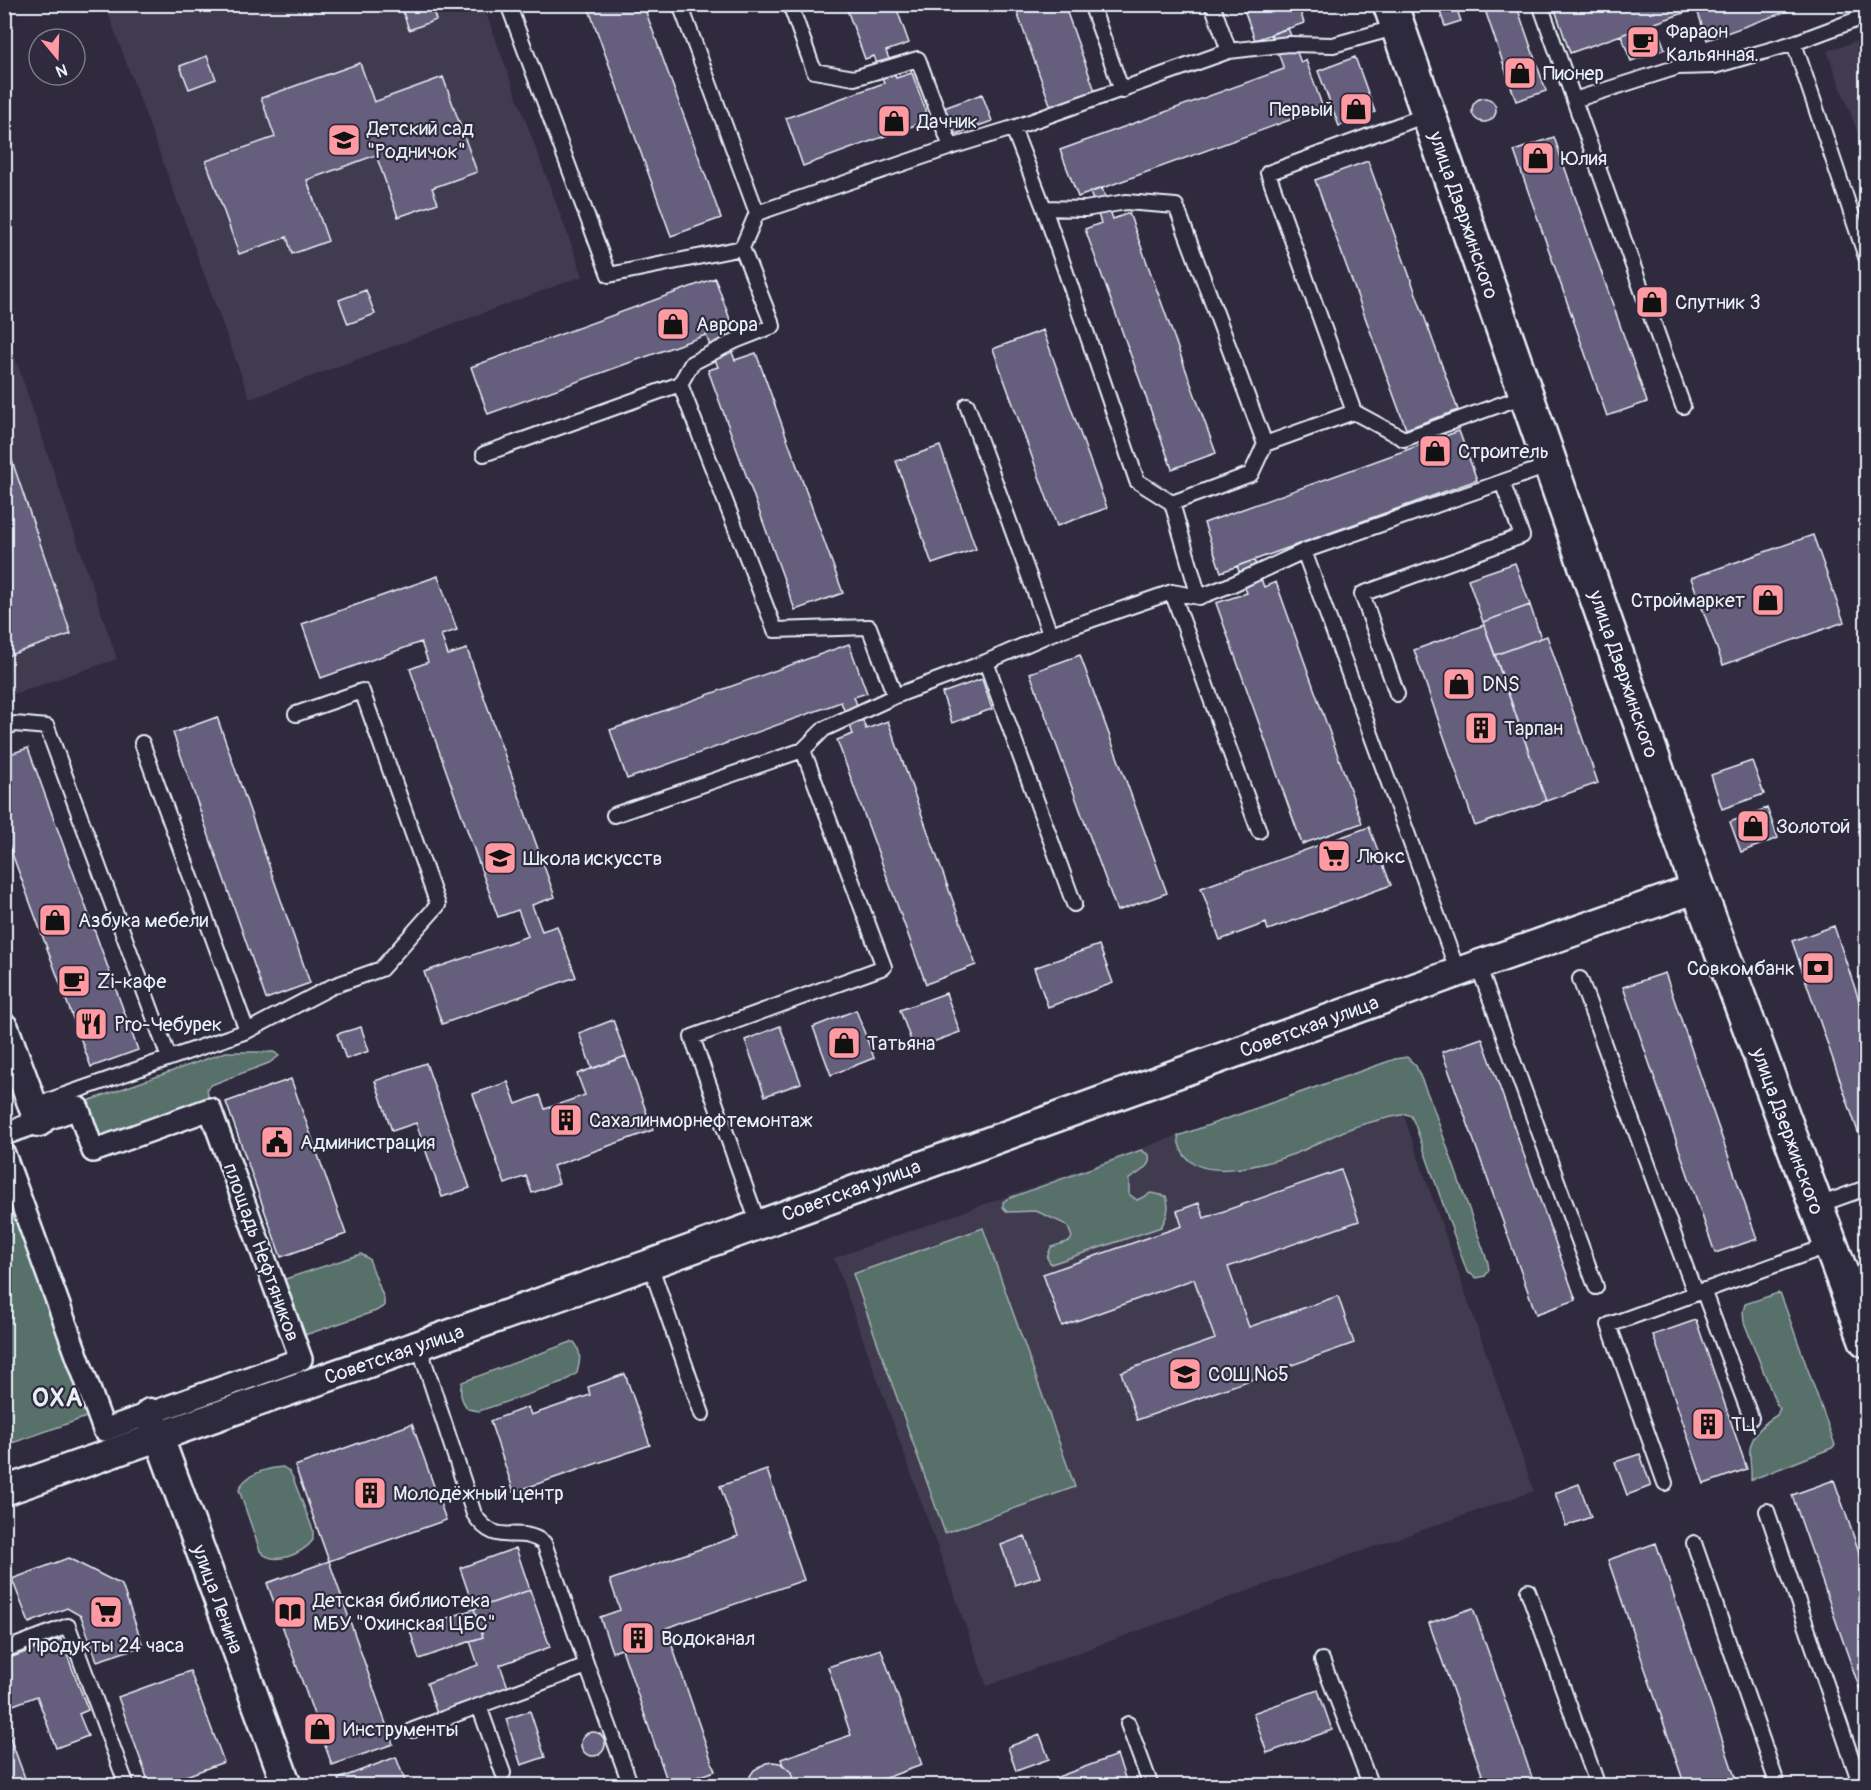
<svg xmlns="http://www.w3.org/2000/svg" width="1871" height="1790" font-family="Pangolin,sans-serif">
	<style>
		.built { fill: #3f3a50 }
		.green { fill: #596f6a; stroke: #a0b0b1; stroke-width: 1.5 }
		.building { fill: #655f7d; stroke: #e8f1f8; stroke-width: 1.5 }
		.lines { fill: none; stroke-linecap: round; stroke-linejoin: round }
		.service-casing { stroke: #e8f1f8; stroke-width: 18 }
		.pedestrian-casing { stroke: #e8f1f8; stroke-width: 26 }
		.minor-casing { stroke: #e8f1f8; stroke-width: 33 }
		.tertiary-casing { stroke: #e8f1f8; stroke-width: 38 }
		.service { stroke: #2f2a3d; stroke-width: 14 }
		.pedestrian { stroke: #2f2a3d; stroke-width: 21 }
		.minor { stroke: #2f2a3d; stroke-width: 28 }
		.tertiary { stroke: #2f2a3d; stroke-width: 33 }
		.labels { text-anchor: middle; stroke-width: 4.5; stroke-linejoin: round; paint-order: stroke }
		.poi-label { font-size: 20px; fill: #e8f1f8; stroke: #2f2a3d; text-anchor: start }
		.street-label { font-size: 20px; fill: #e8f1f8; stroke: #2f2a3d }
		.district-label { font-size: 26px; font-weight: bold; letter-spacing: 1.5px; fill: #e8f1f8; stroke: #2f2a3d }
	</style>
	<rect width="100%" height="100%" fill="#2f2a3d"/>
	<filter id="ink" filterUnits="userSpaceOnUse"><feTurbulence type="fractalNoise" baseFrequency=".0167" numOctaves="2"/><feDisplacementMap in="SourceGraphic" scale="12" xChannelSelector="R" yChannelSelector="G"/><feConvolveMatrix kernelMatrix="1 2 1 2 8 2 1 2 1" color-interpolation-filters="sRGB"/></filter>
	<g filter="url(#ink)">
		<path class="built" d="M105,5H483L583,276L250,399Z
			M1866,38V155L1827,51Z
			M9,339L117,659L5,697L4,341Z
			M1385,1061L1534,1491L1253,1589L987,1686L834,1258Z"/>
		<path class="green" d="M226,1052H274L279,1056L269,1063L211,1085L207,1088L210,1109L93,1151L82,1103Z
			M1407,1057L1416,1066L1433,1107L1488,1263L1489,1270L1485,1276L1477,1278L1467,1272L1414,1122L1411,1116L1406,1114C1388,1118 1367,1122 1349,1129C1330,1136 1313,1147 1294,1154C1264,1165 1181,1190 1178,1136L1395,1059Z
			M1141,1150L1149,1155C1152,1167 1138,1173 1129,1179V1194L1137,1200L1151,1193L1166,1196C1170,1207 1167,1218 1161,1227L1051,1264L1047,1258L1051,1247L1070,1241L1072,1237L1067,1225L1036,1211L1007,1212L1003,1207V1202L1007,1199Z
			M5,1162L95,1414L4,1446Z
			M983,1228L1075,1487L945,1533L853,1274Z
			M361,1254L369,1259L384,1299V1306L376,1311L293,1339L273,1283Z
			M1778,1293L1781,1295L1835,1445L1832,1448L1751,1480C1752,1469 1749,1459 1750,1449C1752,1434 1765,1422 1777,1415L1780,1408L1776,1403L1744,1322L1743,1311L1745,1304Z
			M571,1342H574C582,1351 580,1362 577,1373L562,1383L479,1411L468,1409C461,1400 459,1393 462,1382Z
			M283,1467L289,1471L293,1478L313,1530V1540C303,1554 273,1567 260,1551L239,1490C244,1474 268,1468 283,1467Z"/>
		<path class="building" d="M404,4H431L436,20L409,30L401,6Z
			M587,4H643L721,218L671,236Z
			M845,4H895L909,43L886,51L896,78L912,73L929,120L803,166L786,118L884,83L874,56L865,59Z
			M1014,4H1064L1095,91L1051,107Z
			M1242,4H1298L1304,23L1255,40Z
			M1437,4H1455L1461,21L1445,26Z
			M1483,4H1516L1546,91L1516,101Z
			M1553,4H1693L1695,9L1570,53Z
			M1695,4H1807L1707,40Z
			M1655,23L1665,49L1631,61L1621,35Z
			M1288,28L1301,63L1306,60L1323,108L1078,197L1060,150L1284,69L1271,34Z
			M207,56L216,79L189,89L180,66Z
			M1355,57L1375,112L1339,126L1318,71Z
			M360,63L374,102L443,77L477,172L432,188L438,203L398,217L376,155L307,180L328,241L292,254L287,237L239,254L206,161L275,137L261,98Z
			M982,94L992,121L953,135L944,108Z
			M1472 110a12 12 0 1 1 24 0a12 12 0 1 1-24 0Z
			M1554,137L1647,402L1607,416L1514,151Z
			M1368,161L1458,410L1406,429L1315,180Z
			M1102,188L1113,219L1129,213L1216,453L1172,469L1085,229L1101,223L1090,192Z
			M715,278L732,325L723,329L735,360L756,353L843,593L795,610L708,370L718,367L706,335L488,414L471,367Z
			M366,290L375,314L348,324L339,300Z
			M1043,330L1107,508L1057,526L993,349Z
			M1438,417L1445,436L1459,431L1477,480L1221,572L1204,523L1423,444L1417,425Z
			M940,446L976,549L932,564L896,461Z
			M8,449L71,634L4,657V450Z
			M1813,535L1844,622L1723,665L1691,578Z
			M1254,560L1264,587L1276,582L1362,823L1302,844L1216,603L1247,593L1237,566Z
			M1515,563L1530,605L1483,622L1468,579Z
			M438,576L457,630L441,635L448,655L467,649L555,897L532,905L542,931L557,926L576,977L442,1024L424,972L528,936L518,910L498,917L410,669L428,662L421,642L321,678L302,624Z
			M1530,605L1541,638L1495,655L1483,622Z
			M1484,625L1546,801L1475,826L1414,650Z
			M1547,636L1598,783L1546,801L1495,655Z
			M849,644L867,693L854,697L866,729L888,721L976,965L926,984L837,740L853,734L841,702L627,779L610,730Z
			M1080,655L1167,893L1117,911L1030,673Z
			M982,679L992,709L952,723L942,693Z
			M217,717L310,983L266,999L173,733Z
			M28,748L138,1050L91,1067L4,832V756Z
			M1752,761L1764,794L1722,809L1711,775Z
			M1767,808L1778,838L1741,852L1730,822Z
			M1369,827L1391,885L1268,930L1266,923L1220,940L1201,888Z
			M1834,926L1866,1021V1129L1858,1132L1792,941Z
			M1099,945L1113,983L1048,1007L1034,968Z
			M1665,973L1757,1239L1715,1253L1623,987Z
			M946,993L960,1032L914,1049L900,1010Z
			M856,1010L874,1058L831,1075L813,1027Z
			M613,1020L626,1056L592,1069L579,1033Z
			M780,1026L801,1083L765,1096L745,1040Z
			M361,1027L369,1051L346,1059L337,1034Z
			M1482,1038L1576,1300L1536,1314L1442,1052Z
			M626,1056L653,1130L553,1166L559,1183L532,1193L526,1176L505,1184L473,1094L508,1082L516,1104L540,1095L545,1109L585,1095L577,1074Z
			M426,1063L470,1188L442,1197L416,1123L392,1131L375,1081Z
			M291,1079L346,1234L281,1257L226,1102Z
			M1341,1170L1359,1221L1228,1267L1249,1327L1338,1296L1354,1343L1137,1420L1121,1372L1215,1339L1194,1279L1062,1326L1043,1274L1182,1226L1177,1211L1199,1203L1204,1218Z
			M1696,1320L1747,1469L1704,1484L1653,1335Z
			M625,1374L650,1445L514,1492L490,1421L528,1407L531,1415L590,1395L588,1387Z
			M412,1424L446,1520L329,1561L295,1466Z
			M1640,1454L1651,1486L1627,1495L1615,1462Z
			M767,1470L804,1580L666,1628L715,1771L669,1786L622,1649L612,1652L600,1617L620,1610L610,1580L738,1536L720,1486Z
			M1834,1480L1866,1572V1707L1792,1495Z
			M1579,1484L1591,1517L1566,1526L1555,1493Z
			M1025,1536L1040,1577L1015,1585L1001,1545Z
			M1656,1543L1738,1786H1685L1608,1560Z
			M516,1548L530,1590L474,1609L460,1568Z
			M68,1558L122,1585L143,1646L97,1661L81,1616L67,1608L29,1623L12,1579Z
			M329,1561L393,1744L332,1765L267,1583Z
			M530,1590L550,1647L500,1665L509,1690L437,1714L427,1683L478,1665L470,1641L483,1637L474,1609Z
			M1473,1608L1535,1786H1486L1429,1623Z
			M474,1609L483,1637L419,1659L410,1631Z
			M61,1639L88,1710L79,1714L88,1736L56,1748L37,1696L8,1707L4,1697V1660Z
			M881,1649L922,1765L863,1786H795L791,1772L783,1765L781,1759L851,1735L828,1667Z
			M190,1671L224,1762L159,1786H150L118,1697Z
			M1318,1690L1332,1730L1267,1753L1253,1713Z
			M530,1711L545,1757L521,1765L506,1719Z
			M8,1732L28,1786H4V1733Z
			M581 1744a12 12 0 1 1 24 0a12 12 0 1 1-24 0Z
			M1040,1735L1049,1759L1016,1771L1008,1747Z
			M1117,1755L1128,1786H1058L1055,1778Z
			M396,1757L407,1786H341L338,1779Z
			M773,1762L780,1763L791,1772L795,1786H749L750,1776L754,1770L766,1763Z"/>
		<g class="lines">
			<g class="service-casing">
				<path id="service" d="M508,4L609,275L742,248L757,213L680,4
					M790,4L814,71L854,78L918,59L951,147
					M1091,4L1122,91
					M1212,4L1229,51
					M1540,4L1574,100
					M1794,43L1866,257
					M1429,114L1268,173L1354,412L1404,439L1527,395
					M1013,128L1044,208L1137,481L1172,503
					M1044,208L1085,209L1126,202L1176,206L1265,444L1354,412
					M757,213L951,147L1013,128L1229,51L1289,44L1333,45L1398,27
					M680,384L692,363L735,341L773,326L742,248
					M967,405L1050,634
					M1683,406L1574,100L1678,67L1714,66L1794,43L1866,16
					M484,454L680,384L775,630L869,627L895,696
					M1304,551L1458,972
					M1172,592L1199,597L1172,503L1251,474L1265,444
					M1199,597L1233,584L1304,551L1551,465
					M1397,694L1362,594L1522,536L1502,482
					M4,728L15,724L47,727L169,1058
					M142,743L247,1031
					M803,750L824,729L895,696L986,662
					M614,815L803,750L884,967L692,1037L758,1223
					M1074,904L986,662L1050,634L1172,592L1259,831
					M1478,965L1596,1287
					M1580,979L1695,1293
					M33,1106L247,1031L333,986L381,969L438,905L362,691L296,714
					M1816,1206L1866,1188
					M650,1264L702,1414
					M1703,1290L1751,1418
					M1665,1483L1609,1325L1830,1245
					M1767,1511L1861,1786
					M1694,1543L1778,1786
					M1528,1591L1598,1786
					M4,1650L68,1626L127,1786
					M1322,1660L1371,1786
					M587,1666L631,1786
					M479,1706L503,1773
					M1128,1724L1151,1786
					M413,1730L587,1666L544,1543C517,1523 497,1550 474,1514L419,1346"/>
			</g>
			<g class="pedestrian-casing">
				<path id="pedestrian" d="M4,1134L78,1108L93,1151L210,1109L301,1359L104,1430L4,1154"/>
			</g>
			<g class="minor-casing">
				<path id="minor" d="M4,1028L39,1122
					M150,1413L287,1786
					M4,1491L650,1264L1478,965L1698,888"/>
			</g>
			<g class="tertiary-casing">
				<path id="tertiary" d="M1390,4L1698,888L1866,1340"/>
			</g>
			<use href="#service" class="service"/>
			<use href="#pedestrian" class="pedestrian"/>
			<use href="#minor" class="minor"/>
			<use href="#tertiary" class="tertiary"/>
		</g>
	</g>
	<defs>
		<g id="cafe-square" transform="scale(1.725)"><rect x="-9" y="-9" width="18" height="18" rx="4" fill="#ff9aa2" stroke="#2f2a3d"/><path d="M-5.5-4.5H6V0H3Q3 3.5 0 3.5H-2.5Q-5.5 3.5-5.5 0ZM3-3.2v2h1.7v-2ZM-6 4.5H4V6H-6Z" fill="#111"/></g>
		<g id="shop-square" transform="scale(1.725)"><rect x="-9" y="-9" width="18" height="18" rx="4" fill="#ff9aa2" stroke="#2f2a3d"/><path d="M-5-2.5h2.3a2.7 3.5 0 0 1 5.4 0H5L5.5 6h-11ZM-1.5-2.5h3a1.5 2.3 0 0 0-3 0Z" fill="#111"/></g>
		<g id="school-square" transform="scale(1.725)"><rect x="-9" y="-9" width="18" height="18" rx="4" fill="#ff9aa2" stroke="#2f2a3d"/><path d="M0-5L7-2L0 1L-7-2ZM-4 1L0 2.5L4 1V4Q0 6-4 4Z" fill="#111"/></g>
		<g id="building-square" transform="scale(1.725)"><rect x="-9" y="-9" width="18" height="18" rx="4" fill="#ff9aa2" stroke="#2f2a3d"/><path d="M-4-6H4V6H1V3H-1V6H-4ZM-2.5-4.3h1.7v1.8h-1.7ZM.8-4.3h1.7v1.8H.8ZM-2.5-1h1.7V.8h-1.7ZM.8-1h1.7V.8H.8Z" fill="#111"/></g>
		<g id="supermarket-square" transform="scale(1.725)"><rect x="-9" y="-9" width="18" height="18" rx="4" fill="#ff9aa2" stroke="#2f2a3d"/><path d="M-6-5.5h2.5l.6 2H6L4.5 2H-2.5L-4.4-4H-6ZM-1.5 3.2a1.3 1.3 0 1 0 .1 0ZM3 3.2a1.3 1.3 0 1 0 .1 0Z" fill="#111"/></g>
		<g id="bank-square" transform="scale(1.725)"><rect x="-9" y="-9" width="18" height="18" rx="4" fill="#ff9aa2" stroke="#2f2a3d"/><path d="M-6-4H6V4H-6ZM0-2.3a2.3 2.3 0 1 0 0 4.6a2.3 2.3 0 1 0 0-4.6Z" fill="#111"/></g>
		<g id="restaurant-square" transform="scale(1.725)"><rect x="-9" y="-9" width="18" height="18" rx="4" fill="#ff9aa2" stroke="#2f2a3d"/><path d="M-5-6h1v4h1v-4h1v4h1v-4h1v5L-1.5 .5V6h-2V.5L-5-1ZM5-6V6H3V1.5H1.5Q1.5-4 5-6Z" fill="#111"/></g>
		<g id="civic-square" transform="scale(1.725)"><rect x="-9" y="-9" width="18" height="18" rx="4" fill="#ff9aa2" stroke="#2f2a3d"/><path d="M-.6-6.5H3V-4.5H.6V-3L4-1V1h2V6H-6V1h2V-1L-.6-3ZM-1.2 2.5V6h2.4V2.5Z" fill="#111"/></g>
		<g id="library-square" transform="scale(1.725)"><rect x="-9" y="-9" width="18" height="18" rx="4" fill="#ff9aa2" stroke="#2f2a3d"/><path d="M-6-4Q-3-5.5-.7-3.5V5Q-3 3-6 4ZM6-4Q3-5.5 .7-3.5V5Q3 3 6 4Z" fill="#111"/></g>
	</defs>
	<g fill-rule="evenodd">
		<use href="#cafe-square" x="1643" y="42"/>
		<use href="#shop-square" x="1520" y="73"/>
		<use href="#shop-square" x="1356" y="109"/>
		<use href="#shop-square" x="894" y="121"/>
		<use href="#school-square" x="344" y="140"/>
		<use href="#shop-square" x="1538" y="158"/>
		<use href="#shop-square" x="1652" y="302"/>
		<use href="#shop-square" x="673" y="324"/>
		<use href="#shop-square" x="1435" y="451"/>
		<use href="#shop-square" x="1768" y="600"/>
		<use href="#shop-square" x="1459" y="684"/>
		<use href="#building-square" x="1481" y="728"/>
		<use href="#shop-square" x="1753" y="826"/>
		<use href="#supermarket-square" x="1334" y="856"/>
		<use href="#school-square" x="500" y="858"/>
		<use href="#shop-square" x="55" y="920"/>
		<use href="#bank-square" x="1818" y="968"/>
		<use href="#cafe-square" x="74" y="981"/>
		<use href="#restaurant-square" x="91" y="1024"/>
		<use href="#shop-square" x="844" y="1043"/>
		<use href="#building-square" x="566" y="1120"/>
		<use href="#civic-square" x="277" y="1142"/>
		<use href="#school-square" x="1185" y="1374"/>
		<use href="#building-square" x="1708" y="1424"/>
		<use href="#building-square" x="370" y="1493"/>
		<use href="#supermarket-square" x="106" y="1612"/>
		<use href="#library-square" x="290" y="1612"/>
		<use href="#building-square" x="638" y="1638"/>
		<use href="#shop-square" x="320" y="1729"/>
	</g>
	<g class="labels">
		<g class="poi-label">
			<text x="1666" y="38">Фараон<tspan x="1666" dy="23">Кальянная.</tspan></text>
			<text x="1543" y="80">Пионер</text>
			<text x="1333" y="116" text-anchor="end">Первый</text>
			<text x="917" y="128">Дачник</text>
			<text x="367" y="135">Детский сад<tspan x="367" dy="23">"Родничок"</tspan></text>
			<text x="1561" y="165">Юлия</text>
			<text x="1675" y="309">Спутник 3</text>
			<text x="696" y="331">Аврора</text>
			<text x="1458" y="458">Строитель</text>
			<text x="1745" y="607" text-anchor="end">Строймаркет</text>
			<text x="1482" y="691">DNS</text>
			<text x="1504" y="735">Тарпан</text>
			<text x="1776" y="833">Золотой</text>
			<text x="1357" y="863">Люкс</text>
			<text x="523" y="865">Школа искусств</text>
			<text x="78" y="927">Азбука мебели</text>
			<text x="1795" y="975" text-anchor="end">Совкомбанк</text>
			<text x="97" y="988">Zi-кафе</text>
			<text x="114" y="1031">Pro-Чебурек</text>
			<text x="867" y="1050">Татьяна</text>
			<text x="589" y="1127">Сахалинморнефтемонтаж</text>
			<text x="300" y="1149">Администрация</text>
			<text x="1208" y="1381">СОШ №5</text>
			<text x="1731" y="1431">ТЦ</text>
			<text x="393" y="1500">Молодёжный центр</text>
			<text x="313" y="1607">Детская библиотека<tspan x="313" dy="23">МБУ "Охинская ЦБС"</tspan></text>
			<text x="661" y="1645">Водоканал</text>
			<text x="106" y="1652" text-anchor="middle">Продукты 24 часа</text>
			<text x="343" y="1736">Инструменты</text>
		</g>
		<g class="street-label">
			<text transform="translate(1464 215) rotate(71)" y="7">улица Дзержинского</text>
			<text transform="translate(1624 674) rotate(71)" y="7">улица Дзержинского</text>
			<text transform="translate(1309 1026) rotate(-20)" y="7">Советская улица</text>
			<text transform="translate(1788 1131) rotate(70)" y="7">улица Дзержинского</text>
			<text transform="translate(851 1190) rotate(-20)" y="7">Советская улица</text>
			<text transform="translate(262 1252) rotate(70)" y="7">площадь Нефтяников</text>
			<text transform="translate(394 1354) rotate(-19)" y="7">Советская улица</text>
			<text transform="translate(218 1599) rotate(70)" y="7">улица Ленина</text>
		</g>
		<g class="district-label">
			<text x="58" y="1406">ОХА</text>
		</g>
	</g>
	<rect width="1871" height="1790" fill="none" stroke="#2f2a3d" stroke-width="24"/>
	<rect x="12" y="12" width="1847" height="1766" fill="none" stroke="#e8f1f8" stroke-width="2" filter="url(#ink)"/>
	<g transform="translate(57 57) rotate(161)"><circle r="28" fill="#2f2a3d" stroke="#797a88" stroke-width="1.5"/>
	<path d="M0-4.5L10 22L0 15L-10 22Z" fill="#ff9aa2"/>
	<text y="-9" font-size="16" font-weight="bold" text-anchor="middle" fill="#e8f1f8">N</text>
	</g>
</svg>
